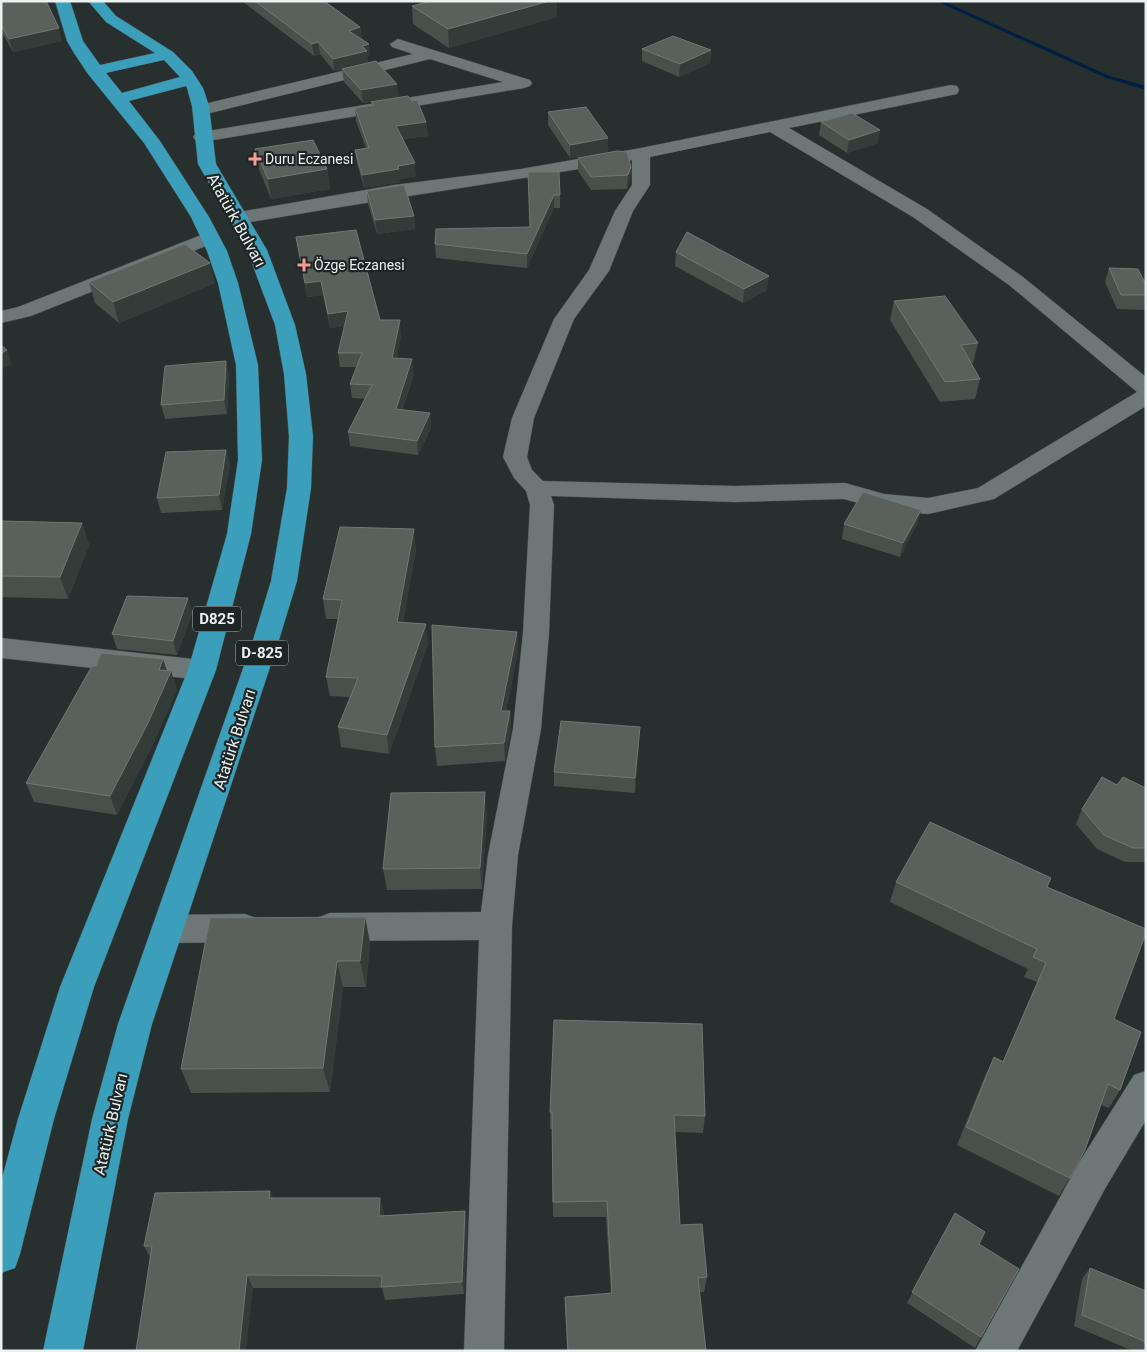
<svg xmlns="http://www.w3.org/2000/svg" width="1147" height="1352" font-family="Roboto,sans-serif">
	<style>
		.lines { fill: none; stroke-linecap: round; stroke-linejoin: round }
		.stream { fill: #001f42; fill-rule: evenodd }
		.minor-casing { stroke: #454c4b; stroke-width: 1 }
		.highway-casing { stroke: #454c4b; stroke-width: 1 }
		.minor { fill: #6d7776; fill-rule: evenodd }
		.highway { fill: #3b9eba; fill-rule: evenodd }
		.wall { fill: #48504b }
		.shaded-wall { fill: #343c39 }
		.building { fill: #5a615d; stroke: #707874 }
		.poi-dot { fill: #f59c96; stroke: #1e2625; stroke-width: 2 }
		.labels { text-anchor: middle; stroke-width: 4.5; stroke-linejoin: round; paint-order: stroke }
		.far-poi-label { font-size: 14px; fill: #ebf1f0; stroke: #1e2625; text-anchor: start }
		.shield { fill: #1e2625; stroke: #aeb4b3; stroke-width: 1 }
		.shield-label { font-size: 15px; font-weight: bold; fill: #ebf1f0 }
		.street-label { font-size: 16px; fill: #ebf1f0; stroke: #1e2625 }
	</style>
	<rect width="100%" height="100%" fill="#27302f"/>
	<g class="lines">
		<path class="stream" d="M936,1H943L1110,76L1146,86V90L1106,78Z"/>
		<g class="minor-casing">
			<path id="minor" d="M398,39L530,80L532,83L530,86L524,88L202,142L196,141L193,137L196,133L202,132L503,82L430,59L202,115L196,114L194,110L196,106L413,54L392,47L390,44Z
				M951,85L957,86L959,90L957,94L789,128L927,209L1023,277L1146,377V406L994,499L928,514L883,510L844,499L735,502L551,496L554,505L549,633L541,729L518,855L512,926L504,1351H464L479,940L330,941L319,937L314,927L319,917L330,913L481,912L488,855L513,729L523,633L530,505L526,491L514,478L503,457L512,418L554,319L589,270L615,211L632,185V160C501,183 370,201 239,224L232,222L230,218L232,214L239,212L394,185L521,169L641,148ZM770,132L913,217L1009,285L1137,392L978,488L928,498L884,494L845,483L735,486L543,481L532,470L527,457L534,418L574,319L609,271L633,211L650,185V157Z
				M209,232L216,234L219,238L216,242L31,316L1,323V311L18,307Z
				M1,638L202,660L212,663L216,670L212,677L202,680L1,658Z
				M245,914L256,918L261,928L256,938L245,942L169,943L158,939L153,929L158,919L169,915Z
				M1146,1071V1120L1106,1187L1017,1351H975L1080,1161L1134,1075Z"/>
		</g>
		<g class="highway-casing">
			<path id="highway" d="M55,1H70L83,41L100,65L155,53L106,22L88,1H103L116,16L173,52L192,71L203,88L209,106L216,164L267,250L295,325L306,374L313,436L311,488L297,581L279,640L152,1024L128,1119L83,1351H43L92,1119L118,1024L253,640L271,581L287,488L289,436L284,374L275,325L247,250L198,164L192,106L187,88L186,86L129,101L160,141L209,217L227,251L238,283L258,365L262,460L251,534L216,670L94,987L54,1119L20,1254L15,1268L1,1273V1182L18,1119L60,987L188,670L227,534L238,460L236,365L218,283L207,251L191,217L144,143L88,74L74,53L67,41ZM164,60L180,77L122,93L106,73Z"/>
		</g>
		<use href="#minor" class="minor"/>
		<use href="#highway" class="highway"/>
	</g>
	<path class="wall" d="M1,1L62,41L13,52L1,31Z
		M242,1H324L360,27L362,39L370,55L367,56L368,63L334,71L320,54L314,56Z
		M412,6L557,17L449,48L413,24Z
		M642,49L711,50L710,63L679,77L642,61Z
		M342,69L399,97L363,103L344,82Z
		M371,102L426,122L428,136L403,139L416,176L400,179V182L364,188L357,163L355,150L366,148L356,121L355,108L372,106Z
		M548,112L608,152L570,158L548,125Z
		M821,122L878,143L847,153L819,135Z
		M255,149L327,169L330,189L271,199L259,169Z
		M578,158L631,167L630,180L627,189L591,190L578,171Z
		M528,172L560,195V208H554L527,268L436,258L435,244L530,227Z
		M367,191L414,216L415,229L377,234L368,204Z
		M296,237L380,320L401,335L397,358L414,374L402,410L430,413L431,428L418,455L350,446L348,432L365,399L352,398L350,384L357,367H340L338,353L344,326L330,328L323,295L307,297Z
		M676,252L767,290L743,303L675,266Z
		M1109,268L1146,285V310L1117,309L1105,282Z
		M89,282L215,283L119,323L95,303Z
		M894,301L978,343L973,363H971L980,379L975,399L940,402L890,320Z
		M226,361L229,376L227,414L165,419L161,405Z
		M226,450L230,464L222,510L161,513L157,498Z
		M921,510L917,524L900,557L842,539L844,524Z
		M82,523L89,545L68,599L1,597V576Z
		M416,549L403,622L428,644L389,754L341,747L338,727L350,697L330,696L326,677L338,619H326L323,599Z
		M188,598L192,613L177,655L117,649L112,634Z
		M517,632L518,651L506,711H510L511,729L505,761L437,766L435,747Z
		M167,671H171L177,690L154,742L117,815L34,802L26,783Z
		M639,742L635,793L554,786V772Z
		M1117,785L1146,788V862H1125L1097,849L1076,824L1082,809Z
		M487,813L482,889L387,890L383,869Z
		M896,882L1047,887L1114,1019L1120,1090L1109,1108L1101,1105L1070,1178L1059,1196L957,1145L985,1076L994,1057L1003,1061L1037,982L1024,977L1028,969L890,902Z
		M365,917L370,943L366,987H343L330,1092L191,1093L181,1069Z
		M550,1112L705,1116L703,1133L675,1132L680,1225L707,1277L704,1292H700L706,1351H567L565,1297L611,1294L606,1217H553L552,1129H550Z
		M270,1191L273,1198L384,1212V1216L465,1211L467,1224L464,1294L385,1300L382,1288H253L150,1257L144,1246Z
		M955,1213L979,1244L981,1337L975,1348L907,1303Z
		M1090,1268L1146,1291L1145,1351H1133L1074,1326L1082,1279Z"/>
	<path class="shaded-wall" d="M550,1H557V17L449,48L448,29Z
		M360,27L362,39L349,31Z
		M59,28L62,41L13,52L9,39Z
		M318,42L320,54L314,56L312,44Z
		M369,44L370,55L367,56L368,63L334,71L333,59L362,46Z
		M711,50L710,63L679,77L680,64Z
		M397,84L399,97L363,103L361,90Z
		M426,122L428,136L398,139L396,126Z
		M880,130L878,143L847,153L849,140Z
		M608,138V152L570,158V145Z
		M415,163L416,176L400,179V182L364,188L362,175L398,166Z
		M631,167L630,180L627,189L628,175Z
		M327,169L330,189L271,199L268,179Z
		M554,195V208L527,268V254Z
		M414,216L415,229L377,234L375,220Z
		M210,263L215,283L119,323L113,302Z
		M769,276L767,290L743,303L744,289Z
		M321,281L323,295L307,297L305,283Z
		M348,311L350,326L330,328L328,314Z
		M400,320L401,335L394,373L392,358Z
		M7,350L12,365L1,369V353Z
		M412,359L414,374L397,423L396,409Z
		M226,361L229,376L227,414L224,400Z
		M430,413L431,428L418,455L417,441Z
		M226,450L230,464L222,510L219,495Z
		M921,510L917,524L900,557L903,543Z
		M82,523L89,545L68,599L60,577Z
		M414,529L416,549L400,641L397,622Z
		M188,598L192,613L177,655L173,641Z
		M426,624L428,644L389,754L387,735Z
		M517,632L518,651L502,730L501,711Z
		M163,659L169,677L171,671L177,690L154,742L117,815L110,796Z
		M510,711L511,729L505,761L504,743Z
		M640,727L639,742L635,793V778Z
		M485,792L487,813L482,889L480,868Z
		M365,917L370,943L366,987L360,961Z
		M337,961L343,987L330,1092L323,1068Z
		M270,1191L276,1204L269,1198Z
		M380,1198L384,1212L382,1229L379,1216Z
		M465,1211L467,1224L464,1294L462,1282Z
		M247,1275L253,1288L246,1351H239Z"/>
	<path class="building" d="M1,1H46L59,28L9,39L1,25Z
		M255,1H324L360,27L349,31L369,44L362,46L367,51L333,59L318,42L312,44Z
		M431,1H550L448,29L412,6Z
		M673,36L711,50L680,64L642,49Z
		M376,61L397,84L361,90L342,69Z
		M408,96L412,101L417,100L426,122L396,126L415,163L398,166L399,169L362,175L355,150L369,148L355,108L374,105L371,102Z
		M586,107L608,138L570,145L548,112Z
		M852,113L880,130L849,140L821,122Z
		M313,140L327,169L268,179L255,149Z
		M617,151L627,152L631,167L628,175L591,177L578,158Z
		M528,172H559L560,195H554L527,254L435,244L436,229L530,227Z
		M404,185L414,216L375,220L367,191Z
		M356,230L380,320H400L392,358L412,359L396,409L430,413L417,441L348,432L372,385L350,384L362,353H338L348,311L328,314L321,281L305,283L296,237Z
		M687,232L769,276L744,289L676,252Z
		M185,244L210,263L113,302L89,282Z
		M1109,268L1138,269L1146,285V295H1121Z
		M945,296L978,343L961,345L980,379L945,382L894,301Z
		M1,345L7,350L1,353Z
		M226,361L224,400L161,405L165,366Z
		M226,450L219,495L157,498L166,452Z
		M863,492L921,510L903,543L844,524Z
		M1,521L82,523L60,577L1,576Z
		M340,527L414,529L397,622L426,624L387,735L338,727L358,678L326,677L342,600L323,599Z
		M127,596L188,598L173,641L112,634Z
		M432,625L517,632L501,711H510L504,743L435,747Z
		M101,653L163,659L159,670L171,671L148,723L110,796L26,783L92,666H96Z
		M561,721L640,727L635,778L554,772Z
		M1102,777L1117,785L1123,777L1146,788V848H1133L1104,835L1082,809Z
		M485,792L480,868L383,869L391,793Z
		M930,822L1051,878L1047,887L1146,929V933L1114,1019L1141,1032L1120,1090L1108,1084L1085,1150L1070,1178L966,1127L994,1057L1003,1062L1046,963L1033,957L1037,949L896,882Z
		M365,917L360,961H337L323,1068L181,1069L210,918Z
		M554,1020L702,1024L705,1116L674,1115L680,1225L702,1224L707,1277L698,1278L706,1351H568L565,1297L612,1293L607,1201L553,1202L552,1112H550Z
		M270,1191L269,1198H380L379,1216L465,1211L462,1282L381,1287L382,1276L247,1275L239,1351H136L152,1246H144L155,1193Z
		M955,1213L985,1232L979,1244L1019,1269L981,1337L912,1292Z
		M1090,1268L1146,1291V1342L1082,1315Z"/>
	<g class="poi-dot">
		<path d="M252.5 151.5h5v5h5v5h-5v5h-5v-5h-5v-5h5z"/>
		<path d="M301.5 257.5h5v5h5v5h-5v5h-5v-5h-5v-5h5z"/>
	</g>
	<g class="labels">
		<g class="far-poi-label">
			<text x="265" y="164">Duru Eczanesi</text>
			<text x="314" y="270">Özge Eczanesi</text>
		</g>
		<g class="shield">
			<rect x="193" y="606.5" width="48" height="25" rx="4"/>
			<rect x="236" y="640.5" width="52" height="25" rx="4"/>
		</g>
		<g class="shield-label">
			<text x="217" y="624">D825</text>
			<text x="262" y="658">D-825</text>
		</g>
		<g class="street-label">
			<text transform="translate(237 220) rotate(61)" y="6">Atatürk Bulvarı</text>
			<text transform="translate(234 739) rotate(-72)" y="6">Atatürk Bulvarı</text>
			<text transform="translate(110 1124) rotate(-77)" y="6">Atatürk Bulvarı</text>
		</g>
	</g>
	<rect width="1147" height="1352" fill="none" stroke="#ebf1f0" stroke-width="5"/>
</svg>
